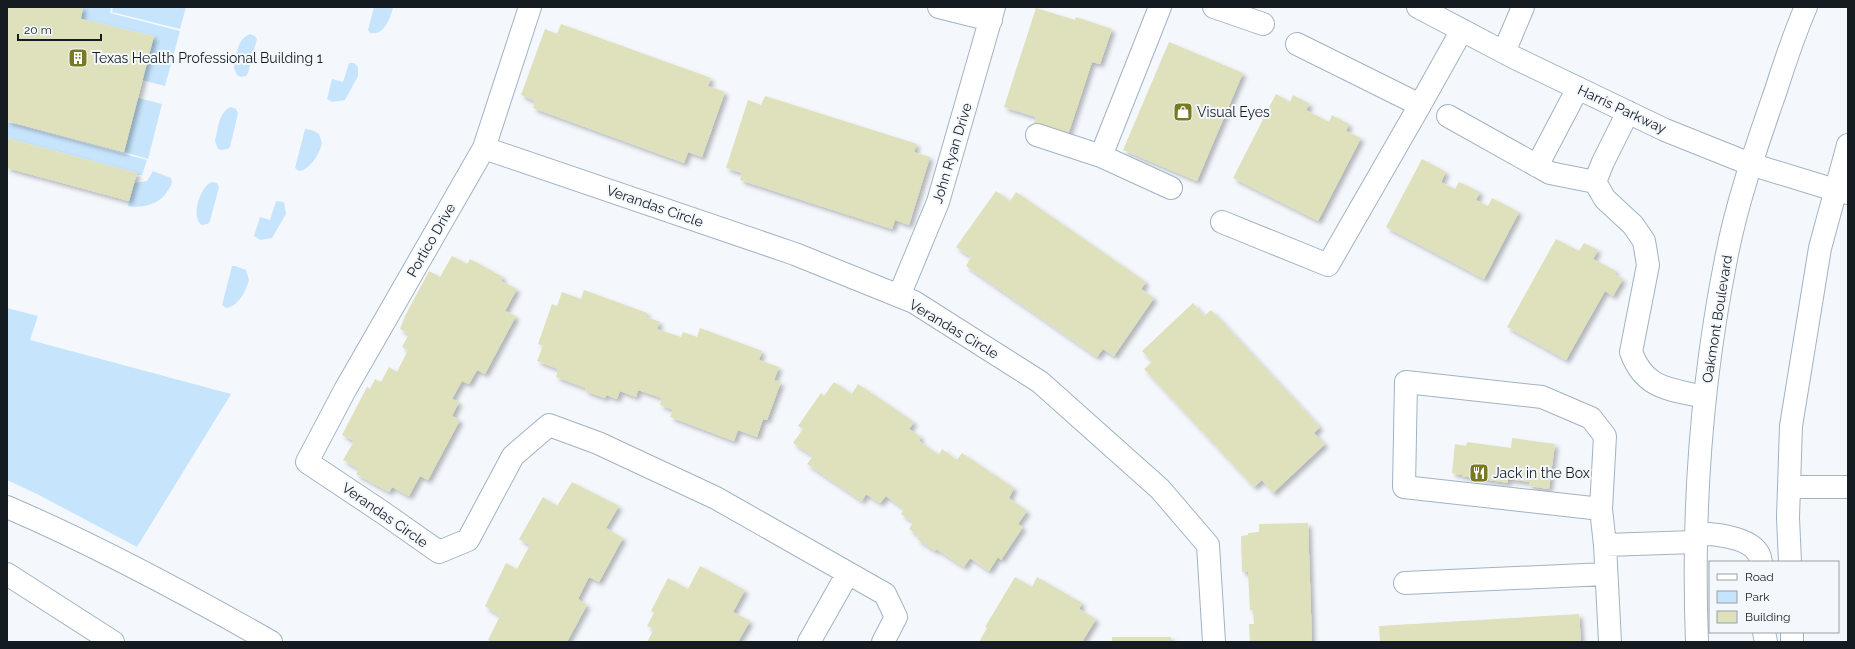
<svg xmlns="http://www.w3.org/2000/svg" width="1855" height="649" font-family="Raleway,sans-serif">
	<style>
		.green { fill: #c6e4fc }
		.building { fill: #dee1bb; filter: url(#shadow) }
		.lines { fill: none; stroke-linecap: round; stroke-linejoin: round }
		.minor-casing { stroke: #a0b3c3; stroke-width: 24 }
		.major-casing { stroke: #a0b3c3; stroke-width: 24 }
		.highway-casing { stroke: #a0b3c3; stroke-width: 24 }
		.minor { stroke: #fff; stroke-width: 22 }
		.major { stroke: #fff; stroke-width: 22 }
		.highway { stroke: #fff; stroke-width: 22 }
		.labels { text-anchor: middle; stroke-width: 4; stroke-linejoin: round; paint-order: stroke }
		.poi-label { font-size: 14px; fill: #141c22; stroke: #f4f8fc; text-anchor: start }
		.street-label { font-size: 14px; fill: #141c22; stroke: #f4f8fc }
	</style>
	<defs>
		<filter id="shadow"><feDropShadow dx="3.5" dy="3.5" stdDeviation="2" flood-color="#0004"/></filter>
	</defs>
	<rect width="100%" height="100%" fill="#f4f8fc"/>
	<path class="green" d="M83,7H111L110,13L180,31L165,86L142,80L154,36L81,19Z
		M113,7H186L180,29L112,12Z
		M374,7L393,8C390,19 384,36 370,33L368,30Z
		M250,34L255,36L257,39L248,73L246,76L240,77L237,75L234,68C236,57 237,38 250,34Z
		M349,63H354L358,67V76L345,100L332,102L327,99L332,79L343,82Z
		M138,98L162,104L148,159L124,152Z
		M231,107L236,109L238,113L230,147L228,149L222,150L218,149L215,141C218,130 218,112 231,107Z
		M7,122L147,160L142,175H136L137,173L7,138Z
		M305,129L312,130L319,134L322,143C320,153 310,170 299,171L295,168Z
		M153,171L171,178C173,183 171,186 168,190C161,204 143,209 128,206L134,183L147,181Z
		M212,182L217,183L219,187L210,221L208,224L202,225C190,218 200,186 212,182Z
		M276,201L284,202L286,214L272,238L260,240L254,236L260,217L270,220Z
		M232,266H235L246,270L249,280C246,291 238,307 226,308L222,305Z
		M7,308L38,316L30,340L231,394L137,547L37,494L7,480Z"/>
	<path class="building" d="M7,7H83L81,19L154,36L124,152L7,121Z
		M1036,8L1075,20L1076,17L1112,29L1100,64L1092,62L1068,135L1034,123L1036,117L1004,107Z
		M561,24L711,78L708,86L725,92L702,157L688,152L684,163L533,108L535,101L521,95L545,29L557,34Z
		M1169,42L1243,73L1197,181L1123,150Z
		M1276,94L1290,102L1293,95L1310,104L1306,110L1329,122L1332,115L1349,124L1346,131L1361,138L1318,221L1233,178Z
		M765,96L917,144L914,152L930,157L909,225L895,220L892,229L740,180L742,173L726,168L748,100L761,105Z
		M7,138L137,173L129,201L7,168Z
		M1422,159L1446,172L1441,182L1455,189L1459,182L1480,192L1476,200L1488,206L1492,198L1519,212L1484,279L1386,227Z
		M996,191L1010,201L1016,192L1146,282L1141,289L1154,298L1114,356L1103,349L1097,357L966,266L971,257L956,247Z
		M1556,239L1579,251L1584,243L1598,250L1593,259L1616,271L1614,274L1623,279L1613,296L1605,291L1566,360L1507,327Z
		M452,256L467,264L470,259L503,277L501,281L517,289L505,311L516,316L485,374L477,370L469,384L462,381L452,399L459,402L452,416L460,420L428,480L420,476L409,496L392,487L389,492L356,474L359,469L343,460L354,441L342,435L367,387L370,389L375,379L381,382L389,367L397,372L408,350L402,347L409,334L400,329L405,316L429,271L440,277Z
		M584,290L647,313L646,317L660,322L657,329L681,337L683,332L697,337L700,328L762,351L759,360L779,367L774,380L781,382L767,420L763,419L757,437L738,430L734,441L670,417L673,410L660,405L662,398L638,390L636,397L620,391L617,399L606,395L605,398L585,391L586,388L556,377L558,369L537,361L543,346L538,344L552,304L557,306L562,292L581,299Z
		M1193,303L1204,316L1211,310L1320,427L1314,433L1325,444L1273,493L1262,480L1254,487L1144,369L1152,362L1142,351Z
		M834,382L852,394L858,384L914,422L909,429L921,437L919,441L939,455L942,449L957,460L962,453L1014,488L1009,498L1027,511L1018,524L1023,527L1001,560L998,557L989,571L970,558L964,567L936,549L935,551L917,539L919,536L909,529L913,522L901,514L904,509L886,496L880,503L866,494L862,501L807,464L813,456L793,443L803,429L798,426L821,393L824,396Z
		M1512,438L1555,444L1549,489L1529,486L1530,482L1508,479V483L1462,476V475L1452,473L1455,444L1466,446L1467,442L1511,448Z
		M572,482L619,506L606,528L623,538L599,582L589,577L578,599L587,605L567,642H491L488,640L500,616L485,606L506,563L517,569L530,545L519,539L543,497L557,506Z
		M1308,523L1312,642H1250L1249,624H1254L1253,610H1250L1248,572H1242L1241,536L1248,535V533L1259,532V524Z
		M700,566L745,590L733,612L750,621L738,642H647L654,629L647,626L654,613L651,611L668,578L688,589Z
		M1015,577L1032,587L1037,577L1082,603L1079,609L1096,619L1082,642H979L987,628L985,627Z
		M1579,614L1581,642H1380L1379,626Z
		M1112,637H1171V642H1112Z"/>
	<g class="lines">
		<g class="minor-casing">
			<path id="minor" d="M530,7L484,148L345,390L307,462L382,512L439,552L468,540L513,456L549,425L598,443L716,498L885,594L896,617L883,642
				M939,7L991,20
				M1160,7L1101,156L1171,188
				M1214,7L1263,24
				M1418,7L1513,57L1665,130L1750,164L1835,190L1848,193
				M1297,44L1420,105L1462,30
				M1504,52L1523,7
				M1448,116L1550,173L1595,182L1605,199L1633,225L1644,241L1648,265L1631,352C1645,390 1670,389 1705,397
				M1037,135L1101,156
				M484,148L795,254L914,302L1040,382L1160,489L1208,545L1214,642
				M1537,166L1578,88
				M1595,182L1603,162L1628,112
				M1222,222L1328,265L1420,105
				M899,296L938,202L994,7
				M1789,487H1848
				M1601,509L1404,487L1406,382L1542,397L1591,418L1605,436L1601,509L1605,545
				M1405,583L1606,574
				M809,642L848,573
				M1610,642L1605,545L1695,542"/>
		</g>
		<g class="major-casing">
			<path id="major" d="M1696,534C1712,533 1749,537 1758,553C1760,555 1760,559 1761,562
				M1790,562L1788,518L1791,426L1820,248L1848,145
				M1764,632L1766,642
				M1792,632V642
				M1697,642C1692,514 1701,385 1726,259C1737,201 1757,145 1776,90C1785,62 1794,34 1806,7"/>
		</g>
		<g class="highway-casing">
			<path id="highway" d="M7,507C98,546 185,593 271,642
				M7,574L113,642"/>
		</g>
		<use href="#minor" class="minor"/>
		<use href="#major" class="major"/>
		<use href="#highway" class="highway"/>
	</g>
	<defs>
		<g id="building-square" transform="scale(1)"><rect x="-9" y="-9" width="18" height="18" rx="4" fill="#777a23" stroke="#f4f8fc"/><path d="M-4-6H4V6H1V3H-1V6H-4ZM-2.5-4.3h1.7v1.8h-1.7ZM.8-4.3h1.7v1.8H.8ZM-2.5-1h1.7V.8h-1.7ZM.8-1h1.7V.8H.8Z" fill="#fff"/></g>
		<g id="shop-square" transform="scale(1)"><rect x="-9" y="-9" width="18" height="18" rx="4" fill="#777a23" stroke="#f4f8fc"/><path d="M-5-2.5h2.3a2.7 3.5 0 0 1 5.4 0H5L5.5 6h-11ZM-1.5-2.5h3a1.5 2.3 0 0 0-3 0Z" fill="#fff"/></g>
		<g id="restaurant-square" transform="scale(1)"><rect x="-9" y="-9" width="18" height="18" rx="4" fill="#777a23" stroke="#f4f8fc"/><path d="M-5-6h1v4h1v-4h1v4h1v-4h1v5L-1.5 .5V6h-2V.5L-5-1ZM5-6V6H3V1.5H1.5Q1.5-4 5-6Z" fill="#fff"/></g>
	</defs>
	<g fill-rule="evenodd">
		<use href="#building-square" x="78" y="58"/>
		<use href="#shop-square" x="1183" y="112"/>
		<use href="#restaurant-square" x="1479" y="473"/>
	</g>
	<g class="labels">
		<g class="poi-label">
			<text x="92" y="63">Texas Health Professional Building 1</text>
			<text x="1197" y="117">Visual Eyes</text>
			<text x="1493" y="478">Jack in the Box</text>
		</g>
		<g class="street-label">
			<text transform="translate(1622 109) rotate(25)" y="5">Harris Parkway</text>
			<text transform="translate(952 153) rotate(-73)" y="5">John Ryan Drive</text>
			<text transform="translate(655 206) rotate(19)" y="5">Verandas Circle</text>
			<text transform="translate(431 240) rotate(-60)" y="5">Portico Drive</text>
			<text transform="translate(1717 319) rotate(-81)" y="5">Oakmont Boulevard</text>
			<text transform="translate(954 329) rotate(31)" y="5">Verandas Circle</text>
			<text transform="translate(385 515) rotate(35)" y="5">Verandas Circle</text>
		</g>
	</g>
	<rect width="1855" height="649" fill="none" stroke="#141c22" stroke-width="16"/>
	<rect x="1709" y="561" width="130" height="72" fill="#f4f8fc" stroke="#9aa0a5"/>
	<rect x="1717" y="574" width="20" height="6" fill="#ffffff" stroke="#9aa0a5"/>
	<text x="1745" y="581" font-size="12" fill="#141c22">Road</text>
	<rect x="1717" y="591" width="20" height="12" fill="#c6e4fc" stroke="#9aa0a5"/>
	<text x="1745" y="601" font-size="12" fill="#141c22">Park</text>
	<rect x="1717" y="611" width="20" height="12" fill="#dee1bb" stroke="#9aa0a5"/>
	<text x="1745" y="621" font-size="12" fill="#141c22">Building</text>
	<path d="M18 34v6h83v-6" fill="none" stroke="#141c22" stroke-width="2"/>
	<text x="24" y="34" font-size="12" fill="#141c22" stroke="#f4f8fc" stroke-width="3" paint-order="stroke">20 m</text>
</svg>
